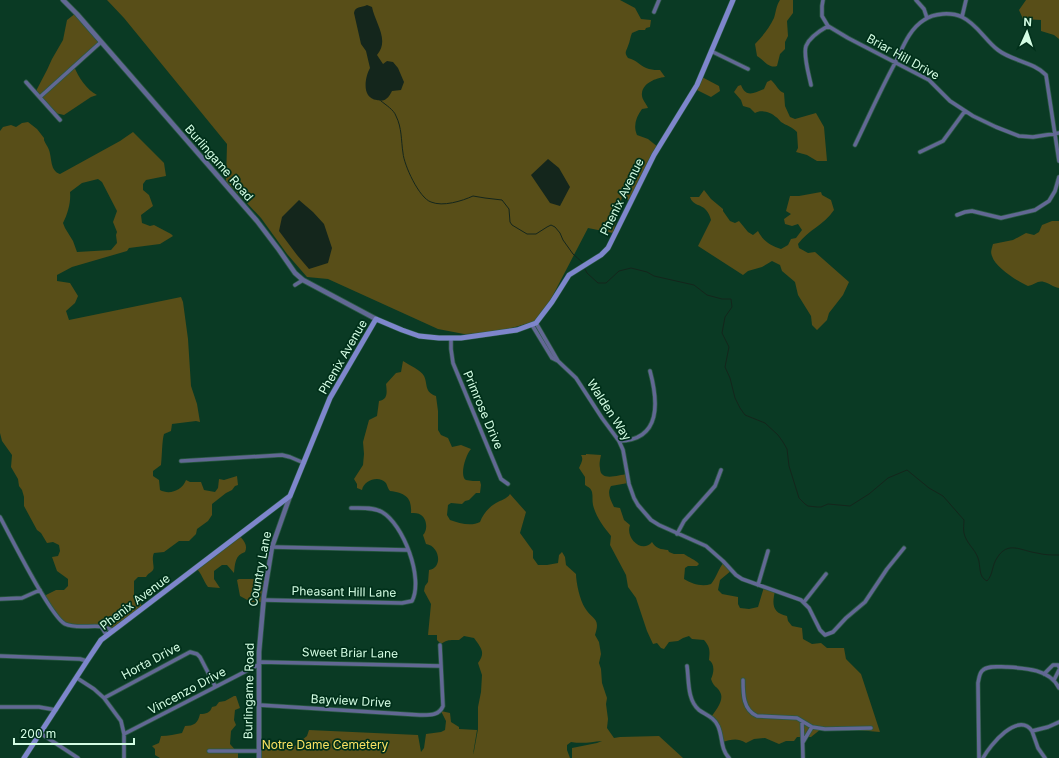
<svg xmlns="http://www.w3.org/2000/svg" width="1059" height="758" font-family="Inter,sans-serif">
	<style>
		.green { fill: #584e18; fill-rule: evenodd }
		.water { fill: #14261c }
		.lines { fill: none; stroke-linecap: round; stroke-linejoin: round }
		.stream { stroke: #14261c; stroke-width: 1 }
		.minor-casing { stroke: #2a5943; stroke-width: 5 }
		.tertiary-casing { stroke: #2a5943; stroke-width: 6 }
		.secondary-casing { stroke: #2a5943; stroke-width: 6 }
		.minor { stroke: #626894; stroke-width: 3.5 }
		.tertiary { stroke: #626894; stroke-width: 4.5 }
		.secondary { stroke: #7e86cc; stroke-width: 5 }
		.labels { text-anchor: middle; stroke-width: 3.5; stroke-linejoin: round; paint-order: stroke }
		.street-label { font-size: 12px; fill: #d4fde4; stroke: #00301a }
		.park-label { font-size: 12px; fill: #fae262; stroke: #00301a }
	</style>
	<rect width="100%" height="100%" fill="#0a3a24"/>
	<path class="green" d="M107,0H620L635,8L641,19L651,20L650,27L646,28L645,30H639L632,33C630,37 630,42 628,46C626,52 624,52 628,58C637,60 641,67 649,69C653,70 656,70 660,70L665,77C656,78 643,83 642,93C641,99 646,103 648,108L642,109C636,117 633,126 637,135L648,139L658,147L631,201L622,197L613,233L588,228L540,320L515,327L490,333L464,334L438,329L328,279L307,277L287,254L261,218L226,181L227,144L124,18Z
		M780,0H793V13L787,21L788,36L785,42V49L780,54L777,66C769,69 764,60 757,56L755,44C763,36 769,28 774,18C776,12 776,6 780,0Z
		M1026,0H1059V39L1054,35L1041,31V20L1023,19L1019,10Z
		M76,13L101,41L74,66C78,77 87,90 97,95L91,97L64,115L55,113L36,91L47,70L52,59L63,40L67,20Z
		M700,76L719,86L720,91L711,97L695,89Z
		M771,80C776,84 778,91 784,93L785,106L790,117L795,119L816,113L824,127L827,161H817L807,155L796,152L798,148L797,132C791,126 787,126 781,122C779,120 778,118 776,117C771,112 761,109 755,113L750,108L743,106L741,100L734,92L738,86L741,85C746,98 754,93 764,89L767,82Z
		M28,122L37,129L44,138V140C45,143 48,147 49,150C52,158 50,171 60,174L120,141L133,132L164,163L166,176L146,180L143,184V190L149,195L153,206L141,215L142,223L150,226L154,225L171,234L173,236L160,244L129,248L127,251L72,267L57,275V281L70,283L78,296L75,303L66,311L69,320L181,297L183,302L188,339L191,386L197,404L200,422L196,421L172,424L171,431L164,434C162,440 162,457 161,465L153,471V476L159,480L160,490C169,495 182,491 186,480L190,482H201L204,490L215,492L218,488L219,479L224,480L237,476L238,485L235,486L232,490L226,493L212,504V515L208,521L197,529L196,534L189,541H179L164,552L154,553C151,559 155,567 153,570C151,573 148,573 146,577H138L134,581V596L143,607L114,631C98,623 80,632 65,623C59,620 49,602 44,596L56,590H64L68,586V579L57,571L52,557L58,556L60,551L59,545L53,542L47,543L41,533L37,530L24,506V497L22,490L19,486L18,479L11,467L12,455L2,441L0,433V131L3,127L11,125L16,127L22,123ZM98,179L102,182L117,211L113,222L117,232L116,235L117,243L111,250L77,252L73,241L65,228L63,223C68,213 71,202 70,192L82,183Z
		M704,190L711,199L723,209V211L730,221L735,223L739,221L748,232L753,235L758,231C763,241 771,246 781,249L788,245L791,239L796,238L802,230L798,224L792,226L785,224L784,219L791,214L786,211L790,196H799L821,192L822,195L831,200L834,210C824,225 808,230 798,244L799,248L808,253L815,252L849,282L843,295L829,313L827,320L817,330L812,325L811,316L798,295L795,282L782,271L780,265L772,261L762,267L748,271L743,275L698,246L711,220C710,217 709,213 706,210C701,204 693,206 690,197H699Z
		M1052,221H1059V288C1053,287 1049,283 1044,282C1038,280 1034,285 1028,286C1018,282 995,267 992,256C990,252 992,248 993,244L1013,240L1026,233L1034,235L1039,232L1042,225Z
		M403,361C409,365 421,370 424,376C428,384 424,392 436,396L438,411V430L441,435L448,438L452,447L461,445L471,449C466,454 459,476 466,480C470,481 476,481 480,481L481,485L480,493H476L469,500L465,501L462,504L451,503L448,505L447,515L450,520C459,523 471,527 480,522C483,514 489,507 496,503C501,500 507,499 510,494L526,512L520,533L533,551V558L538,565H547L558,563L559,555L562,552L565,557L566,565L576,574C576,582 580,601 585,608C592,620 601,617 595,635L599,642L601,654L599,663L601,669L602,683L607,698L606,704L608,719L607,728L614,738L620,737L659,736L683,758H572V748L597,743L602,741C591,742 583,744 571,742L567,745V750L570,758H262V748L291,749L307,736L309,730L418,735L421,752L424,748L426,734L441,732L445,730L446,721L441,711L450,713L451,722L459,727V729L477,730L473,754L474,751L478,729V707L481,692L482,675L478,663C486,652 481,648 474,638L464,636L459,640C452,640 447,639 441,644L437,640V635H428L431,604L424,591L425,586L428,582L429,570C443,568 440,546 426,544L423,535C428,530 427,519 421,515C418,513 415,513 411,513C412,497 405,493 390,491C388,489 387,485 386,483C379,475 364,480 362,490L357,488V484L354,479L363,465L364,454L363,442L369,420L377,416L379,401C388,400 387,392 386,384L396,373L401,372Z
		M586,454L601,455C600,460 599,464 600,468C600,482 618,475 627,474L628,483L611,486C607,493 610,499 614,507L620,508L624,520L630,525C625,538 642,554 652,542C656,549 661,549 668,550L669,552L674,554H684C689,558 695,559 699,564L697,566H688L685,568L684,579C692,584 702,587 711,584C717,577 718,569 724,562L732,570L720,580L718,590L722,594L738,597V604L740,608L749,609L758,607L764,587L775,591C772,604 772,613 787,616L788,621L792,626L802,628L803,639L812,644L821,643L827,648H844L846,659L861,674L880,732L833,728L821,729L811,737H797L794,741H786L779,744L765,738L754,739L746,743C736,737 732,740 721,742L716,725L711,717C715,711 725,700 720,692C717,686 714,688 711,679C714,673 715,664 709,660C710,650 710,647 704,640L692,639L689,636L683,638L678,641L669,642L664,649L661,648L657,643L653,644L647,631L636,598L628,587L626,575L610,545L611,536C603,526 596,517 593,505C592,501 593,496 592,492C591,488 588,487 585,485V477L579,468C581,463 584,460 581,455H586Z
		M239,535C244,541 248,545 245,552C235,555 235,564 234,573L227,565H222L214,571V579L220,588L208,587C203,580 202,574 196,568Z
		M239,579H259L266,581L263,602H251L240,596L237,580Z
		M234,696H236L240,708L235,710L234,720L236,725L231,731L230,744L238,753V758H160L155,755V749L152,746L159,743L161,736C169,736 175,734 182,733L185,726C194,726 198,723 200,714C206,714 210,713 212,707L216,706L219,702L225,701Z"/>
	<path class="water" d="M367,5L372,7C375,23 390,40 377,55L383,64L387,61L393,62L398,68L404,82L401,90L392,91C391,93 389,97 386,99C384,101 379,101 377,100C361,98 365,77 370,68L366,51L361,44L354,13C355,6 361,8 367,5Z
		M548,159L559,168L570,187L560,206L550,203L531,175Z
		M299,200L313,212L324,224L332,248L328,263L309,269L297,255L279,231L282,217Z"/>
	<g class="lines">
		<path class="stream" d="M381,101C386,105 394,110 396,116C402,128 401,140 403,153C404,165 419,198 431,202C443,207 462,201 473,196L485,198L502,200L509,209L510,222L512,225L527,234H536L547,227L551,225L555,227L560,233L563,240L573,254L582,262L583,264
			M584,267L587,273L598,283H606L619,271L631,268L647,272L654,276L694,285L707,295L722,299H731L732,307L725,317L722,333L729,347L725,367L730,378L735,398L740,408L745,415L765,423L778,435L783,442L787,449L789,466L799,498L805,504L808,506L817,507H821L828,504L850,506L869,494L888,478L907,470L929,488L943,496L964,520C964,524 963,529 964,533C966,543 975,549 978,558C981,566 978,577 987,581C993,575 992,565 997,558C1008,540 1021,551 1037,553C1044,555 1052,555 1059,555"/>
		<g class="minor-casing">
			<path id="minor" d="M823,0L822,6V16L828,26L848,38L929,80L950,101L973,116L996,127L1019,136L1033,137L1059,133
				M916,0L924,9L927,18
				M654,12L659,0
				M962,17L966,0
				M711,51L748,69
				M26,82L60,120
				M811,85C809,75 803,55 806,46C809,38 821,30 828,26
				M40,97L101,42
				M855,145C868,118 880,91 894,65C902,50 908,30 924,20C934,13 951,12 962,17C977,24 985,40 998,50C1012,61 1034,62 1046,75L1059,161
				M920,152L943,141L965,111
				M957,215L965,212L972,211L1001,218L1035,210L1049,201L1055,191L1059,177
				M295,285L303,280
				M532,325L552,358L558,361L536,323
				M451,338V349L453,363L501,479L508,484
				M558,361L576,378L602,418L619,441L623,450L629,484L634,498L638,505L651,520L659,525L706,546L723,561L736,575L742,579L801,600L809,608L820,630L825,635L833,632L846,618L865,602L887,569L904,548
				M619,441C662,440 658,401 650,371
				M181,461L282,455L290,457L304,463
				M0,517C11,537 50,616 65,624C81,631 99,621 113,631
				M677,534L684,521L715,486L721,470
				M272,547L407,550
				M758,585L768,551
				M0,599L22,598L40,590
				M264,600L402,603L412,601C424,578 403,524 382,512C373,507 361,508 351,508
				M804,602L826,574
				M101,626L107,636
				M0,656L80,659L87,661
				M259,662L441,666
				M687,666C689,680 687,700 699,710C706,715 714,717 718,726C723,737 720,748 729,758
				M1044,674L1053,665H1058L1059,667
				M77,678L94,689L104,698L121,721L124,734V758
				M743,680C743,694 743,710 757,716L797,718L812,727L825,729L871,728
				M1054,680L1059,670
				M104,698L190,652L197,654L200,657L215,686
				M259,705L420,715C429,715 439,716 443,706L440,645
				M0,707H39L56,710
				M802,721L803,758
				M1032,731L1038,748L1045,758
				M40,733L78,758
				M124,734L258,665
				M803,742L812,727
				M209,751H259
				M979,758L978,683C979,679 979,674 982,671C987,665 999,667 1006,667C1024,668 1050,669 1059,688
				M983,758C990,745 1018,711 1032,731L1048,727L1059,722"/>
		</g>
		<g class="tertiary-casing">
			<path id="tertiary" d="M63,0L77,14L257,221L279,250L295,273L303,280L376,319
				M259,758V652L264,596L272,547L290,496"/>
		</g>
		<g class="secondary-casing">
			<path id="secondary" d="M24,758L87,661L101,640L290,496L330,398L376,319L402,330L419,336L439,338H461L517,330L536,323L552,302L569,275L601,255L608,248L611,242L654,155L697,85L733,0"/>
		</g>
		<use href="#minor" class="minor"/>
		<use href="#tertiary" class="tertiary"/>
		<use href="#secondary" class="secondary"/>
	</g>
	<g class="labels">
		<g class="street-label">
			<text transform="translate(903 57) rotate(29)" y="4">Briar Hill Drive</text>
			<text transform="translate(219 163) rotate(49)" y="4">Burlingame Road</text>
			<text transform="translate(622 197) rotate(-64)" y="4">Phenix Avenue</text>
			<text transform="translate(343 357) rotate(-60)" y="4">Phenix Avenue</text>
			<text transform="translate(483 410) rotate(67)" y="4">Primrose Drive</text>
			<text transform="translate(609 410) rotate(57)" y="4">Walden Way</text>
			<text transform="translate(260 569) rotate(-79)" y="4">Country Lane</text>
			<text transform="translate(344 592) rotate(1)" y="4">Pheasant Hill Lane</text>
			<text transform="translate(135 602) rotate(-37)" y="4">Phenix Avenue</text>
			<text transform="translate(350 653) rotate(1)" y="4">Sweet Briar Lane</text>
			<text transform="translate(151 661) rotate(-28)" y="4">Horta Drive</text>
			<text transform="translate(187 691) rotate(-28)" y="4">Vincenzo Drive</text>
			<text transform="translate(249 691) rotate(-89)" y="4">Burlingame Road</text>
			<text transform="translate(351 701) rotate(3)" y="4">Bayview Drive</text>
		</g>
		<g class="park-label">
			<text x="325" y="749">Notre Dame Cemetery</text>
		</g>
	</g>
	<g transform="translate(1027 32) rotate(3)" stroke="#00301a" stroke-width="3" paint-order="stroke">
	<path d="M0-3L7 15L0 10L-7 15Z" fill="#d4fde4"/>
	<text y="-6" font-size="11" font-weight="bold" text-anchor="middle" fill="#d4fde4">N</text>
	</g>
	<path d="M14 738v6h120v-6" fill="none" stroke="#d4fde4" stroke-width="2"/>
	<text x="20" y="738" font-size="12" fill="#d4fde4" stroke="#00301a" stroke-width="3" paint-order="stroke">200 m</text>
</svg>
